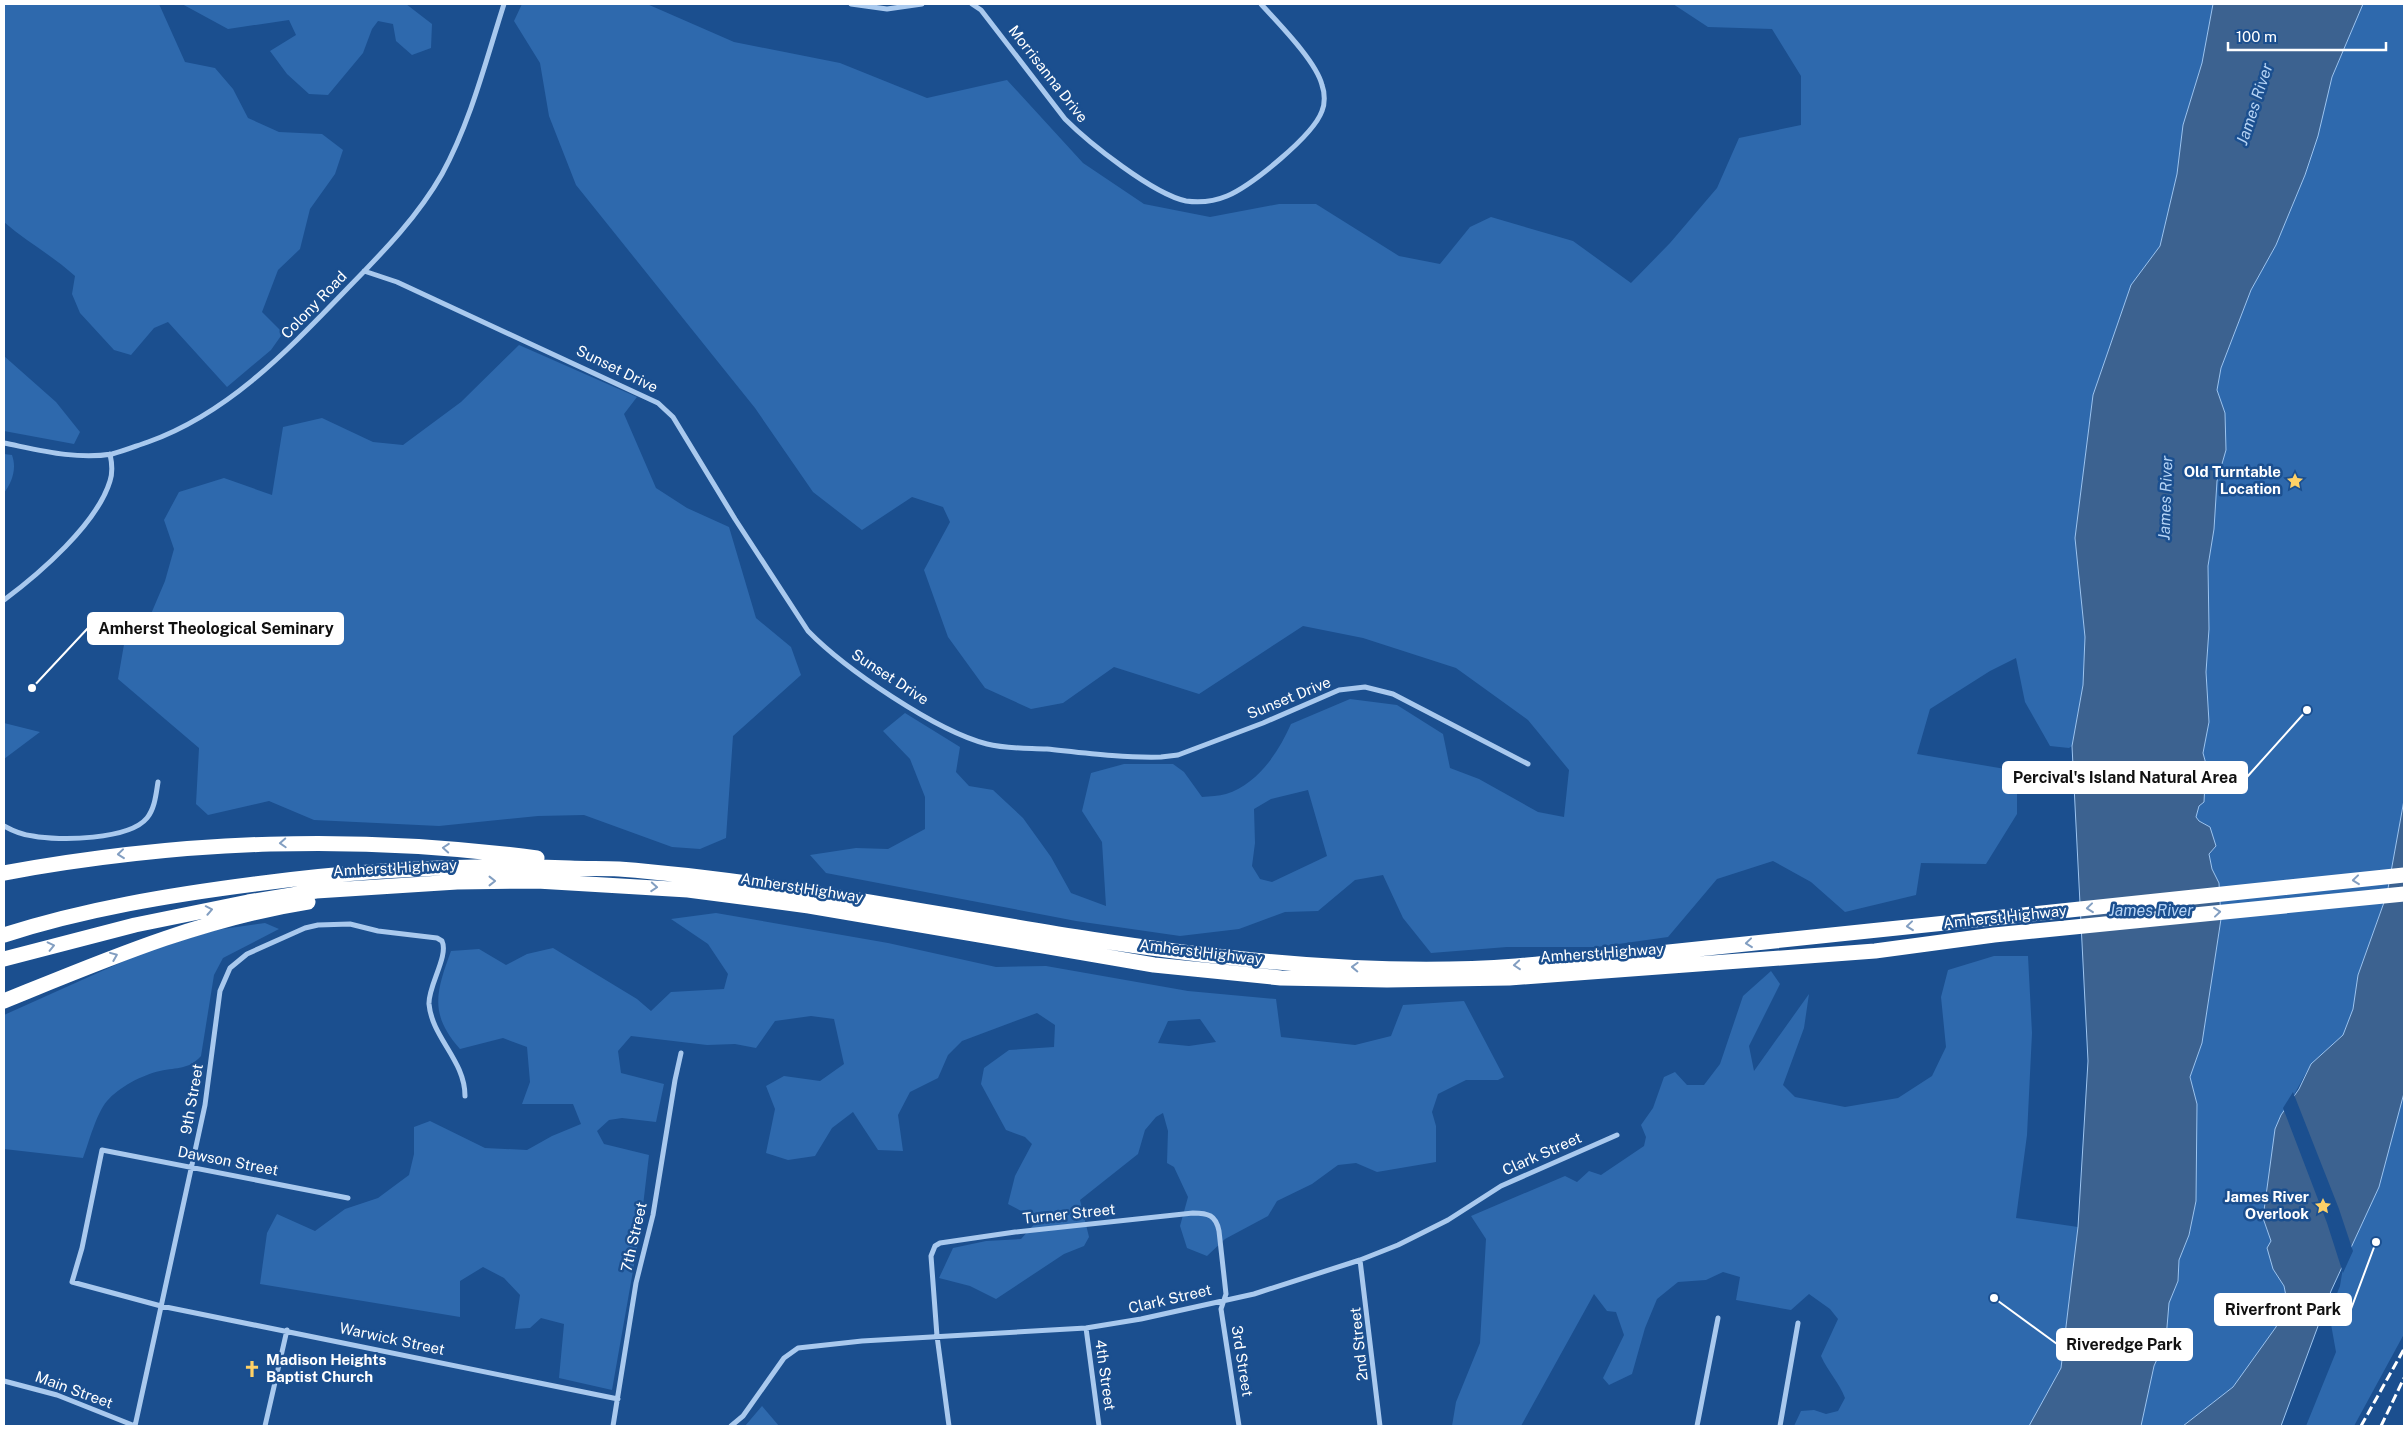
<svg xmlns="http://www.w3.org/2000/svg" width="2408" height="1430" font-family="'Public Sans',sans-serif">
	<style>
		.green { fill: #2e69ad; fill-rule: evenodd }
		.water { fill: #3c6290; stroke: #9cc4f0 }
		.pier { fill: #1b4f8f }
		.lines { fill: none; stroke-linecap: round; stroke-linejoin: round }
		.street { stroke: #a9c9ee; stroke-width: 5 }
		.highway { stroke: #fff; stroke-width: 15 }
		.rail { stroke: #fff; stroke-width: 3; stroke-dasharray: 9 4; stroke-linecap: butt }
		.oneway { stroke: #829ec1 }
		.labels { text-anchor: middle; stroke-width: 5; stroke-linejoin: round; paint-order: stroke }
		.street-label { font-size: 15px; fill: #fff; stroke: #1b4f8f }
		.poi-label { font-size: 15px; font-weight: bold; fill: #fff; stroke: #1b4f8f; text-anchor: end }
		.water-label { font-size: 16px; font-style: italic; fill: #b5d3f5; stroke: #1b4f8f }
		.leader { fill: none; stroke: #fff; stroke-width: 2 }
		.callout-dot { fill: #fff; stroke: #1b4f8f; stroke-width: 2 }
		.callout { fill: #fff; stroke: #fff; stroke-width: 2 }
		.callout-label { font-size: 16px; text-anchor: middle; font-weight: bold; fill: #111 }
	</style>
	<rect width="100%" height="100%" fill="#1b4f8f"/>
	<path class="green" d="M4,4H159L185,62L215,68L233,89L248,118L279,132L322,134L343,150L335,174L310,209L300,249L278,270L262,312L283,333L271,350L227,387L168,322L154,328L131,355L114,350L80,313L72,294L75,276C53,256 27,242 4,222Z
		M182,4H406L432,24L431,48L412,55L396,41L393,24L378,21L372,29L363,53L328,95L309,94L287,74L270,51L296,35L289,20L228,29Z
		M522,4H647L734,42L840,63L927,98L1007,80L1083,163L1144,204L1210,217L1279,204H1316L1399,256L1440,264L1470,227L1491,217L1573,241L1631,283L1670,243L1717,188L1739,138L1801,125V76L1772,29L1708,27L1673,4H2213L2202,63L2183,125L2177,174L2160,246L2131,285L2093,395L2075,538L2085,637L2083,685L2072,746L2069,748L2050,746L2025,702L2016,658L1990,671L1930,709L1917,754L2017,771V814L1986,864L1921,863L1916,895L1845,912L1811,882L1773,861L1717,879L1668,937L1597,947H1507L1431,953L1403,918L1383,875L1355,880L1318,911L1285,912L1239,929L1180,936L1076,921L826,873L810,855L856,848L888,849L925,829V797L910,759L883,731L905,713L960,747L956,772L969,786L993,790L1023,818L1051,857L1071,893L1106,906L1102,842L1082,811L1091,773L1124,764H1173L1184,772L1202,797C1210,796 1219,796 1226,794C1258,784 1278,753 1291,724L1350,699L1397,705L1443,734L1450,768L1479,779L1538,812L1564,817L1569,770L1528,720L1456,668L1363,638L1303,626L1199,694L1114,667L1063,703L1031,709L985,688L948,637L924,570L950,522L943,507L912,497L862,530L813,492L755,408L576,185L549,116L540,63L514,21ZM1308,790L1327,856L1272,882L1260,879L1252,866L1255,843L1254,809L1271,799Z
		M2363,4H2404V800L2387,894L2358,975L2353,1009L2343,1035L2311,1064L2275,1129L2263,1218L2271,1241L2273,1269L2284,1286L2287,1301L2276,1327L2233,1387L2183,1426H2141L2154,1366L2166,1339L2169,1303L2178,1281L2179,1260L2189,1235L2196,1201L2197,1104L2190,1077L2202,1043L2221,919L2219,883L2211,869L2209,855L2216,846L2205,824L2199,821L2196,817L2206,764L2203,753L2209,722L2206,672L2209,629L2208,566L2214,529L2217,481L2226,449L2225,413L2217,390L2221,368L2251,290L2276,245L2305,175L2332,77Z
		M519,345L637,397L624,414L656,488L687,508L729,527L756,618L791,647L801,675L733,736L726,838L700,849L672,847L584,815L538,816L439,826L314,820L269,801L208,815L196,804L199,748L118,679L126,633L148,621L165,581L174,549L164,520L179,492L224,478L272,495L283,427L322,418L373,442L403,445L461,402Z
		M4,356L56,402L80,432L74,444L4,431Z
		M4,454L12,455C17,469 12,482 4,493Z
		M4,723L40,732L4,759Z
		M716,913L888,943L996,967L1046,966L1188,991L1276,999L1281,1037L1355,1045L1391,1036L1403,1005L1464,1001L1504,1077L1498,1080H1466L1438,1094L1432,1112L1436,1126V1162L1377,1172L1356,1163L1338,1165L1312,1184L1277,1201L1268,1216L1225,1239L1207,1256L1187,1248L1180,1226L1188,1197L1174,1167L1167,1163L1168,1131L1163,1113L1156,1117L1145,1130L1138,1154L1080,1200L1089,1237L1084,1246L1064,1254L996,1299L970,1286L939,1278L953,1248L986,1241L1021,1239L1038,1220L1008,1204L1015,1176L1032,1144L1025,1137L1006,1130L981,1084L984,1068L1009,1050L1054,1047L1055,1025L1037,1013L962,1041L948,1055L938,1078L910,1092L898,1115L903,1151L878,1150L853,1112L832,1128L815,1156L788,1160L766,1153L775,1109L766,1086L784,1076L820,1081L844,1064L834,1019L811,1016L775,1021L756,1048L735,1044L707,1045L631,1036L618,1051L621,1073L664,1084L656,1122L622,1118L609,1120L597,1131L604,1144L649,1155L640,1231L612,1390L559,1378L564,1324L541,1318L530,1328L515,1329L520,1295L504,1278L483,1267L460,1281V1317L260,1284L267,1233L277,1214L315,1231L345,1209L378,1198L409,1175L414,1154V1127L430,1121L485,1148L527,1150L552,1136L581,1124L573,1104H522L530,1082L527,1047L503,1038L460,1049C429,1014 436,992 451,951L479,949L506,965L527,954L553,948L637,999L651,1011L671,992L724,989L728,974L708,944L671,919ZM1200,1019L1216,1042L1189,1046L1158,1043L1168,1021Z
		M265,923L279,929L223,958L214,975L201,1056C188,1070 178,1067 160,1071C142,1075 119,1087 107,1101C96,1114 89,1142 83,1158L4,1149V1015L142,953L216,930Z
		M1994,956H2028L2032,1033L2027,1135L2016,1218L2078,1227L2061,1368L2029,1426H1794L1801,1411L1814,1410L1826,1414L1838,1411L1845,1398C1839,1382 1828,1372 1821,1356L1838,1319L1830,1309L1809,1294L1791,1310L1736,1300L1740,1277L1723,1272L1706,1280L1678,1282L1657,1299L1645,1328L1632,1374L1609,1385L1603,1378L1624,1335L1616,1312L1607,1311L1594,1294L1521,1426H1452L1456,1402L1480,1343L1486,1239L1471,1216L1565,1176L1577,1182L1589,1171L1601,1175L1644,1146L1646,1137L1641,1125L1653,1108L1664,1077L1675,1072L1687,1085H1704L1720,1064L1743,996L1771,971L1780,984L1749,1046L1754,1071L1809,994L1804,1028L1783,1085L1795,1097L1845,1107L1898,1098L1932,1076L1946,1047L1941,997L1948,970Z
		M2404,1087V1334L2354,1426H2306L2336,1352L2329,1313L2340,1286L2354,1200Z
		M762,1406L779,1426H745Z"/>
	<path class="water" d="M2213,4H2363L2332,77L2318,136L2305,175L2276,245L2251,290L2221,368L2217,390L2225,413L2226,450L2217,481L2214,529L2208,566L2209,629L2206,672L2209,722L2203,753L2206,764L2204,802L2199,806L2196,817L2199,821L2210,827L2216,846L2209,854L2212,869L2219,883L2221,919L2202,1043L2190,1077L2197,1104L2196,1201L2189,1235L2179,1260L2178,1281L2169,1303L2166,1339L2154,1366L2141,1426H2029L2061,1368L2078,1227L2088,1061L2072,746L2083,685L2085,637L2075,538L2093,395L2131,285L2160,246L2177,174L2183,125L2202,63Z
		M2404,800V1093L2379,1187L2331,1291L2281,1426H2183L2233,1387L2276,1327L2287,1301L2284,1286L2273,1269L2267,1248L2271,1241L2263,1218L2275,1129L2281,1115L2299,1089L2311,1064L2343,1035L2353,1009L2358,975L2387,894Z"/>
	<path class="pier" d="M2293,1092L2339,1209L2353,1251L2343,1273L2327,1223L2283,1108Z"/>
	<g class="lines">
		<path class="street" d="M851,4L887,9L922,4
			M972,4L981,10L1065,119C1089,143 1153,194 1186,201C1200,203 1215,201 1227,196C1252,185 1313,136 1322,111C1325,104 1325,93 1322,85C1316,61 1278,23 1261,4
			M364,271L397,282L658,403L673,417L735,519L808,631C845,669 936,731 987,744C1006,749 1027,748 1047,749C1085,753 1123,758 1161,757L1178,755L1263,723L1339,690L1365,687L1393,694L1528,764
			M4,443C39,450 76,460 112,454C124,451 136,446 148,442C229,413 288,350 346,290C381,254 417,218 442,174C471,121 486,60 504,4
			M4,600C39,574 97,524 110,481C113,472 112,463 110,454
			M4,826C13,831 22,835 33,836C59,841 129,840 147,818C155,808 156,794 158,782
			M348,1198L102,1150L82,1248L72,1282L161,1306L618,1399
			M1360,1260L1380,1426
			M1086,1328L1099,1426
			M4,1381L57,1395L135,1426
			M135,1426L205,1105L220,991L230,968L247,954L305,928L318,925L350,924L378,931L437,938L442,941C449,956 428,986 429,1004C432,1038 465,1060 465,1096
			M265,1426L287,1330
			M613,1426L636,1283L653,1215L675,1080L681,1053
			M731,1426L743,1416L784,1358L798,1348L862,1341L1086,1328L1141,1319L1254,1294L1360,1260L1398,1245L1448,1220L1501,1186L1617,1135
			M949,1426L937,1336L931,1256L935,1246L940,1243L1015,1232L1193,1213C1208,1213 1216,1215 1219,1231L1226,1294L1221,1309L1239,1426
			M1697,1426L1718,1318
			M1780,1426L1798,1323"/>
		<path class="highway" d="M4,873C184,840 356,834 537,858
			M4,935C85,909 170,895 255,884C360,870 464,864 570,868C586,869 603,868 619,869C826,885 1028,937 1235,958C1327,968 1423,973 1516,966C1558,962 1599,957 1640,955L2404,875
			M4,959L135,925L248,902L316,891L457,882L537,881L688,890L809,906L1154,965L1281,978L1387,980L1509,978L1875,951L1994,935L2404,894
			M4,1001C105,960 200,919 308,902"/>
		<path class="rail" d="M2361,1426L2404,1349
			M2381,1426L2404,1378"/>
	</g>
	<defs><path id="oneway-chevron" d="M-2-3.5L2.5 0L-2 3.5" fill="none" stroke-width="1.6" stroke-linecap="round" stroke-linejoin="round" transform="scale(1.25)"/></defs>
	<g class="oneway">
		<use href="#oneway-chevron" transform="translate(283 843) rotate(177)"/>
		<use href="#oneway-chevron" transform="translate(446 848) rotate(-176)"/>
		<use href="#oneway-chevron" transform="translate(121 854) rotate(174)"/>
		<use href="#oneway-chevron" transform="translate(2356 880) rotate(174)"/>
		<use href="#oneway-chevron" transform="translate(492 881)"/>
		<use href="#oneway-chevron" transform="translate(654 887) rotate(4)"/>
		<use href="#oneway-chevron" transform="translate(2090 908) rotate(174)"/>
		<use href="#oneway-chevron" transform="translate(209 910) rotate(-11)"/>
		<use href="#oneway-chevron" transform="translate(2217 912) rotate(-6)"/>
		<use href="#oneway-chevron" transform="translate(1910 926) rotate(174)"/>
		<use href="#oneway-chevron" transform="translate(1749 943) rotate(174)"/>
		<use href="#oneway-chevron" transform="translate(51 946) rotate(-13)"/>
		<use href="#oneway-chevron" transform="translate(114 956) rotate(-22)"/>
		<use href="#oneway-chevron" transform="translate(1517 965) rotate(175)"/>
		<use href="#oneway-chevron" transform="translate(1355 967) rotate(-178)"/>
	</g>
	<defs>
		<g id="sight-bare" transform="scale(1.35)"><path d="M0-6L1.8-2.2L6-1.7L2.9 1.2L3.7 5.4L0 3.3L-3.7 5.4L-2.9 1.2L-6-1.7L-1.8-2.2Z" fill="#ffd166" stroke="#1b4f8f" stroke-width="2.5" paint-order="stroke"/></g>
		<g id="church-bare" transform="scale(1.35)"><path d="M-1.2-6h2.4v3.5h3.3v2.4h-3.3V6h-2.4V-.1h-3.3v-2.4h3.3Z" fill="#ffd166" stroke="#1b4f8f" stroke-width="2.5" paint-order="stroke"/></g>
	</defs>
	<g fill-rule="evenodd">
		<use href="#sight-bare" x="2295" y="481"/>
		<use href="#sight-bare" x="2323" y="1206"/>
		<use href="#church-bare" x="252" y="1369"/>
	</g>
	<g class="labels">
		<g class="street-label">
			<text transform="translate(1048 74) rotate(52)" y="5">Morrisanna Drive</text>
			<text transform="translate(314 305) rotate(-46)" y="5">Colony Road</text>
			<text transform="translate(617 369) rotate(26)" y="5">Sunset Drive</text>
			<text transform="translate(890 677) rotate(33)" y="5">Sunset Drive</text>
			<text transform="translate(1289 698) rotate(-22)" y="5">Sunset Drive</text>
			<text transform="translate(395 868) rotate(-3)" y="5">Amherst Highway</text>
			<text transform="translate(802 888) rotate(9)" y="5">Amherst Highway</text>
			<text transform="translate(2005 917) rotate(-6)" y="5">Amherst Highway</text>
			<text transform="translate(1201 952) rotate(7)" y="5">Amherst Highway</text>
			<text transform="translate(1602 953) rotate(-4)" y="5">Amherst Highway</text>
			<text transform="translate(192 1099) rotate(-80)" y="5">9th Street</text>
			<text transform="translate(1542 1154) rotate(-24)" y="5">Clark Street</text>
			<text transform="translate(228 1161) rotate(11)" y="5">Dawson Street</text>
			<text transform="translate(1069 1214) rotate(-6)" y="5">Turner Street</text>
			<text transform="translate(634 1237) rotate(-77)" y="5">7th Street</text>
			<text transform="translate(1170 1299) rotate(-13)" y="5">Clark Street</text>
			<text transform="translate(392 1339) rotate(12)" y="5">Warwick Street</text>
			<text transform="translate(1359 1344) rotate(-96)" y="5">2nd Street</text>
			<text transform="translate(1242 1361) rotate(81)" y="5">3rd Street</text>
			<text transform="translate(1105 1375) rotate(82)" y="5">4th Street</text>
			<text transform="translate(74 1390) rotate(20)" y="5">Main Street</text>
		</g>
		<g class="poi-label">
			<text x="2281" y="477">Old Turntable<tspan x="2281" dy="17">Location</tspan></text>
			<text x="2309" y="1202">James River<tspan x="2309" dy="17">Overlook</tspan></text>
			<text x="266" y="1365" text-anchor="start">Madison Heights<tspan x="266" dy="17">Baptist Church</tspan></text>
		</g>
		<g class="water-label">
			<text transform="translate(2254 104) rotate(-72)" y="6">James River</text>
			<text transform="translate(2165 498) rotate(-88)" y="6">James River</text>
			<text x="2151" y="916">James River</text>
		</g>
	</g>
	<path class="leader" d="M32 688L88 628M2307 710L2247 777M2376 1242L2351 1309M1994 1298L2057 1344"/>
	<g class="callout-dot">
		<circle cx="32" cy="688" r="5"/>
		<circle cx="2307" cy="710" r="5"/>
		<circle cx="2376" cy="1242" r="5"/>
		<circle cx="1994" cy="1298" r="5"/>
	</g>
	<g class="callout">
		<rect x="88" y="613" width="255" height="31" rx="5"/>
		<rect x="2003" y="762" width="244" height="31" rx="5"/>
		<rect x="2215" y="1294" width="136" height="31" rx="5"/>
		<rect x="2057" y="1329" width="135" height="31" rx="5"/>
	</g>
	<g class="callout-label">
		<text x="216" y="634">Amherst Theological Seminary</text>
		<text x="2125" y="783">Percival's Island Natural Area</text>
		<text x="2283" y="1315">Riverfront Park</text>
		<text x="2124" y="1350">Riveredge Park</text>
	</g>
	<rect width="2408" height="1430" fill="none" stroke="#ffffff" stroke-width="10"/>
	<path d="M2228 42v8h158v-8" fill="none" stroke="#ffffff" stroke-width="2.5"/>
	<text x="2236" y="42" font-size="15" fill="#ffffff" stroke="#1b4f8f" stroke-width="4" paint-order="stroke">100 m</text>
</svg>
